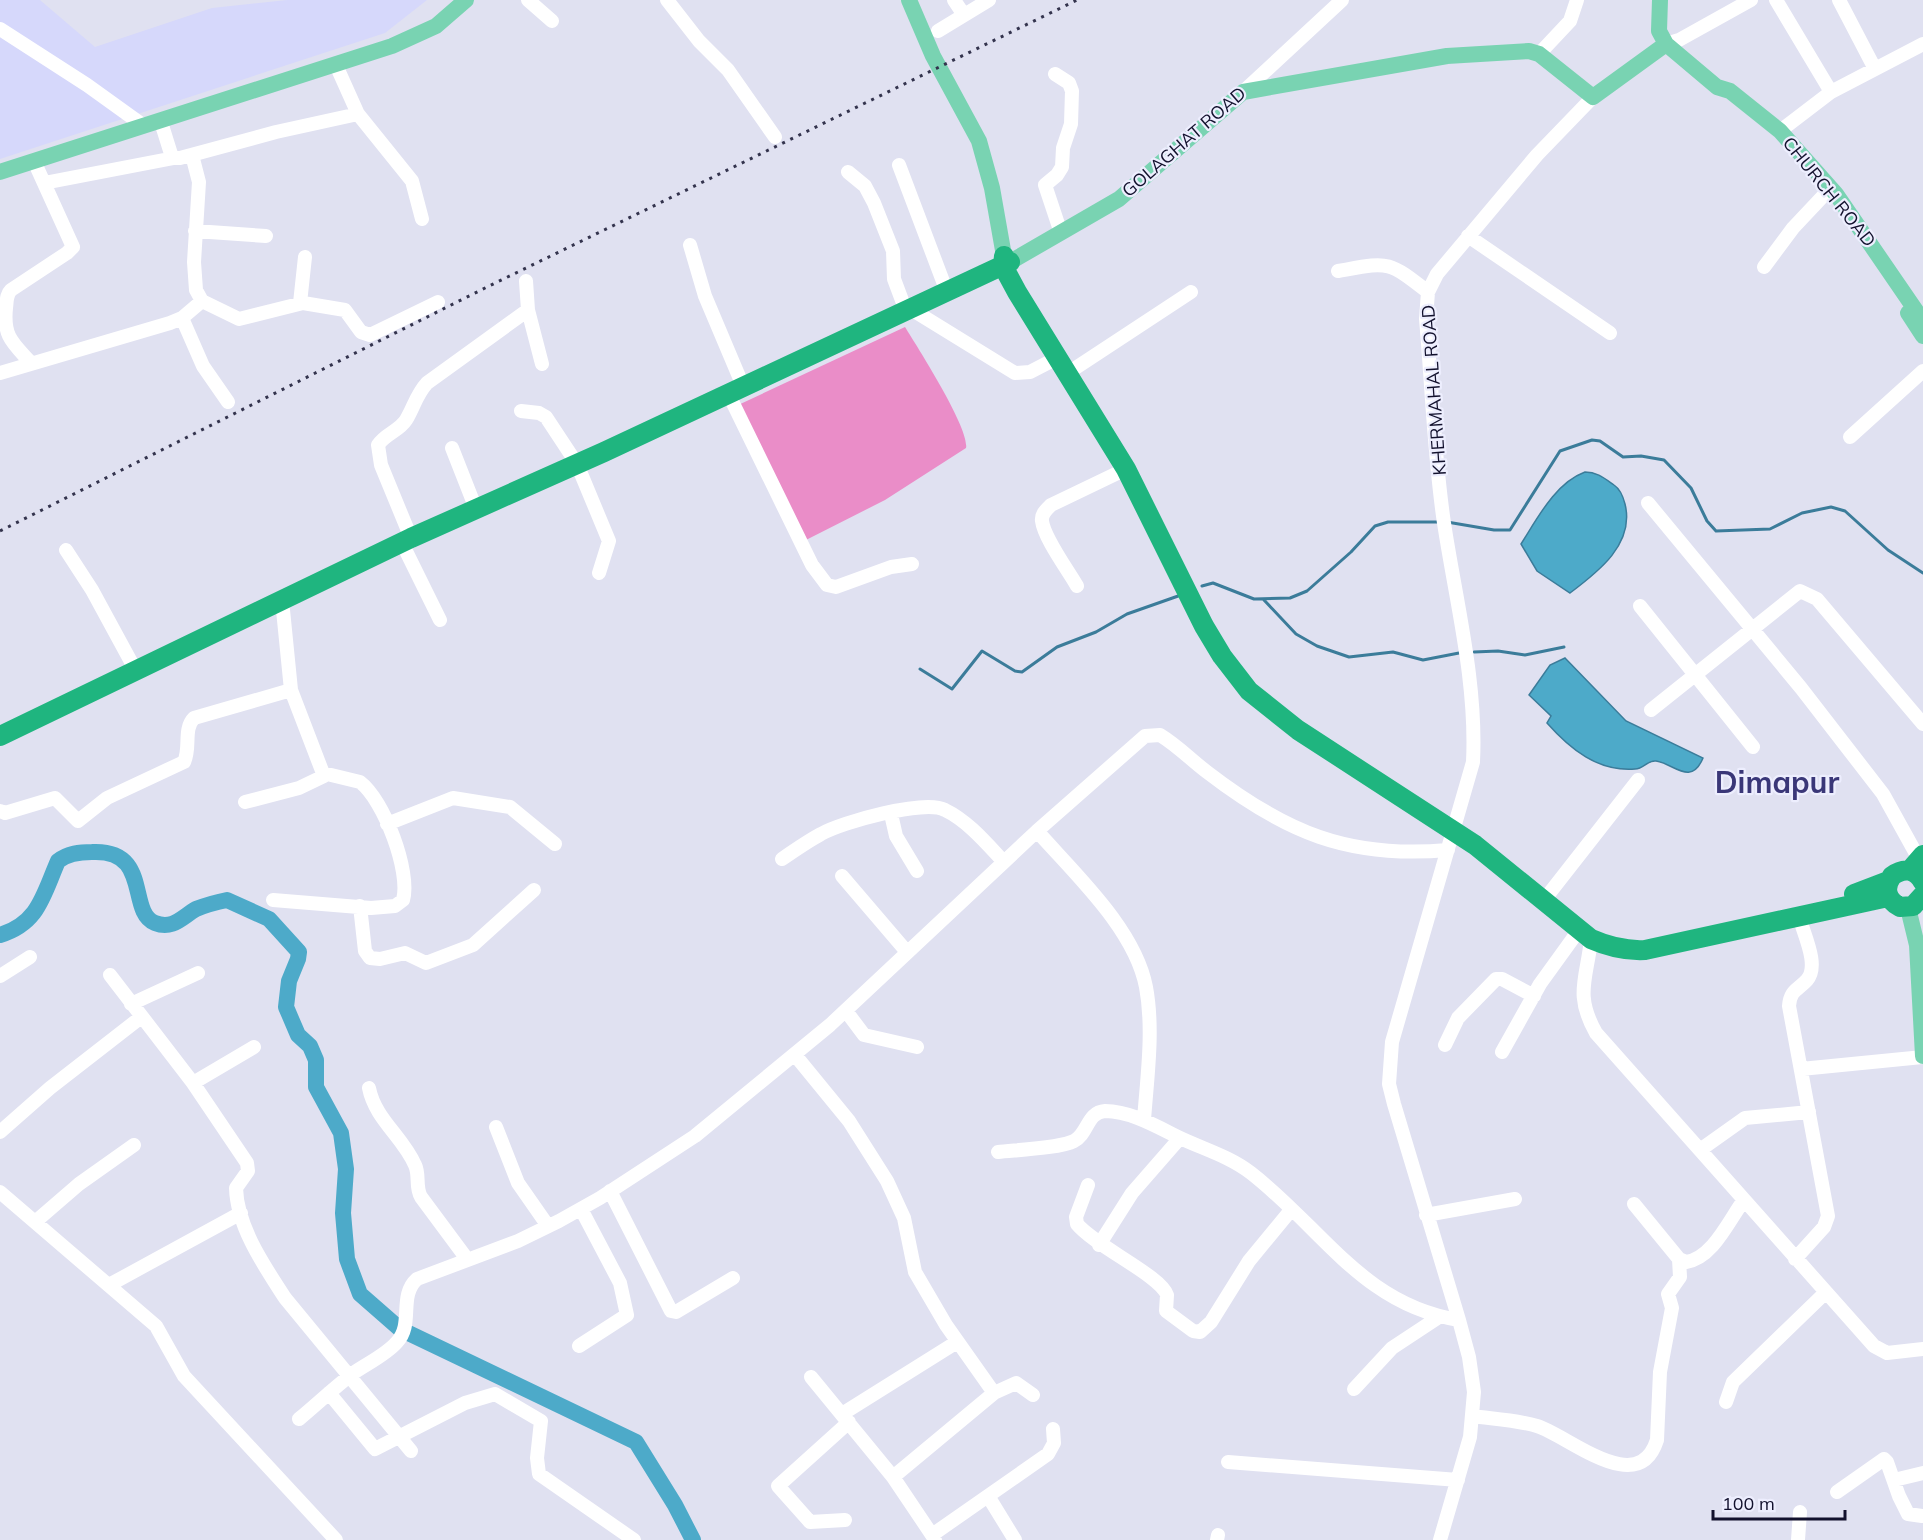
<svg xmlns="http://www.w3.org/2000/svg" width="1923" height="1540" font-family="Mulish,sans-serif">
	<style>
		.built { fill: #d6d8fb }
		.green { fill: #ea8dc8 }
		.water { fill: #4daac9; stroke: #3b7c9a; stroke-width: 1.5 }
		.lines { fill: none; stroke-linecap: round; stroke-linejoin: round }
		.stream { stroke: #3b7c9a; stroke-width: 3 }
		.river { stroke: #4daac9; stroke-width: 16 }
		.minor { stroke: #fff; stroke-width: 14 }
		.major { stroke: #79d3b2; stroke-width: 16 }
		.highway { stroke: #1fb57f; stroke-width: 20 }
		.rail { stroke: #33334d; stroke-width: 3; stroke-dasharray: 3 6; stroke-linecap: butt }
		.labels { text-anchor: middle; stroke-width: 4.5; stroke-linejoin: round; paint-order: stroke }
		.street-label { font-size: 18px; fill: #12112d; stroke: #edeefe }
		.town-label { font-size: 30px; font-weight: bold; fill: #3a3778; stroke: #edeefe }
	</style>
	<rect width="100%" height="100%" fill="#e0e1f1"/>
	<path class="built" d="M0,0H40L95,47L212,8L287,0H427L385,33L0,159Z"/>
	<path class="green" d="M905,327C918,348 970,429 966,448L885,500L804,541L736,406Z"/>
	<path class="water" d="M1585,472C1597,472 1604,478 1614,485C1620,489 1623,496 1625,504C1635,544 1598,572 1570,593L1537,571L1521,544C1537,519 1555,483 1585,472Z
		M1565,658L1626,721L1703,758C1691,787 1673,763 1656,761C1647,760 1644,769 1635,769C1598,772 1570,749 1547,723L1551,716L1529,695L1550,665Z"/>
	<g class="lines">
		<path class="stream" d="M1447,522L1494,530H1510L1560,451L1592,440L1600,441L1623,457L1641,456L1664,460L1691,488L1707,521L1716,531L1770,529L1802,513L1831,507L1845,511L1888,550L1923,573
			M1202,586L1213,583L1254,599L1290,598L1307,591L1351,552L1375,526L1388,522H1441
			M1264,600L1296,634L1317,646L1349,657L1393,652L1423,660L1459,653
			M1474,652L1498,651L1525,655L1564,647
			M920,669L952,689L982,651L1015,671L1022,672L1057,647L1096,632L1127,614L1181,595"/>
		<path class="river" d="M0,935C39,923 43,895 58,861C68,853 80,852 92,852C152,849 127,912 155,923C173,930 182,917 196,909C206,905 217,902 227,900L269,919L299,952L298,959L289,981L286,1007L298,1035L310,1046L316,1060V1087L341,1133L346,1169L343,1213L347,1259L360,1294L400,1329L636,1442L675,1505L693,1540"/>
		<path class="minor" d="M528,0L552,21
			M667,0L699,41L728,70L775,137
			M954,0L964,15
			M1776,0L1831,92
			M1839,0L1875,69
			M0,29L87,85L144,126
			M938,31L989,0
			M1666,44L1679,40L1751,0
			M1539,54L1570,21L1577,0
			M336,65L358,114L412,181L422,219
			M1055,74L1069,83L1072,91L1071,124L1063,148L1062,167L1057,175L1045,185L1061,233
			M1243,92L1342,0
			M161,122L171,154L174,158H180L276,132L358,114
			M1780,131L1831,92L1923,44
			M192,155L199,182L194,262L196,290L202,301L239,319L303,303L345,310L361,332L370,335L438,302
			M899,165L947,292
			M848,172L865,186L874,203L893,251L894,279L906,311
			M44,183L174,158
			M195,231L266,236
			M1468,236L1610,333
			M690,245L705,296L743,386
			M1764,267L1793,228L1825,194
			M1338,271C1389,262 1387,260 1428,292
			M526,281L528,310L542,364
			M300,303L305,257
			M911,309L1015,373L1030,372L1059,357
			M182,318L203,366L228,402
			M31,363C13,343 3,337 6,308C7,301 6,295 11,290L67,253L73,247L34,161
			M1077,367L1191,292
			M0,373L170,323L182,318L202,301
			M728,393L812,565L827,585L836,587L891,567L912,564
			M521,411L539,413L546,417L577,464L609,541L599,573
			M1850,437L1923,371
			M452,448L476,509
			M1648,503L1801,688L1883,794L1919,859
			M411,538L381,465L378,445C385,434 399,431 406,420C414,407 416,395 427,383L528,310
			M402,543L440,620
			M66,550L92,590L136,671
			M1077,586C1068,570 1044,538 1042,521C1041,514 1046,510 1051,505L1126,469
			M1640,606L1753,747
			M1651,710L1800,591L1817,599L1923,724
			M245,802L299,788L324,776L291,690L282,600
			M0,811L5,813L55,798L78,821L107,798L184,762C191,748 183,729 194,718L291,690
			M891,814L896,836L917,871
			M387,824L453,798L510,807L555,844
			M1037,831C1075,874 1135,929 1146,987C1154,1030 1147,1078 1144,1120
			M782,859C795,850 808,841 821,834C842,822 925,799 945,810C968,821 987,844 1004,862
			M842,876L907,952
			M1548,895L1638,780
			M273,900L371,908L395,906L403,900C411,872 384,800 360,782L323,773
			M360,906L365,951L370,958L380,959L405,953L426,963L473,945L534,890
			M1591,939C1587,979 1574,994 1596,1033L1874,1346L1887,1353L1923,1349
			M110,975L193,1083L247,1163L248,1171L236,1188C237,1227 265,1267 285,1298L411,1451
			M0,976L30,957
			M131,1004L198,973
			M846,1011L864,1035L917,1047
			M1445,1045L1458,1018L1496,979H1502L1534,996
			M1502,1052L1540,984L1579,930
			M795,1055L849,1121L887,1181L904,1218L915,1272L946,1325L994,1393
			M1801,1069L1923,1057
			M193,1083L254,1047
			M369,1088C375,1119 403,1137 415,1165C420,1175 415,1187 421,1197L467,1259
			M496,1127L518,1183L548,1226
			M0,1132L50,1088L140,1018
			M1700,1150L1745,1118L1809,1112
			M998,1152C1015,1150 1061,1148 1074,1141C1088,1134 1087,1112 1105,1111C1130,1111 1156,1126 1178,1137C1203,1149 1229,1156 1251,1173C1322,1228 1363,1305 1459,1320
			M1088,1185L1076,1217L1077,1224C1095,1246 1161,1276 1167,1295L1166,1311L1193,1331L1200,1332L1211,1322L1249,1261L1291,1210
			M610,1191L671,1311L676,1312L733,1278
			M0,1192L156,1326L184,1376L336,1540
			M1634,1204L1679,1259L1686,1262C1713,1258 1729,1220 1744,1200
			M1426,1215L1515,1199
			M35,1222L79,1184L134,1145
			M1099,1245L1132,1193L1180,1138
			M1795,1259L1824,1227L1828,1216L1789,1006C1790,990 1798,990 1807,980C1820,965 1803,933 1799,916
			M109,1285L241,1213
			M579,1346L627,1315L620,1283L581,1209
			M811,1377L893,1477L932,1535
			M1354,1389L1392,1348L1439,1317
			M329,1393L375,1449L465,1403L495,1394L541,1421L537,1458L539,1474L634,1540
			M1726,1402L1733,1382L1825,1293
			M842,1414L957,1342
			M1472,1416C1494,1419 1517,1420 1537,1426C1569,1436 1638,1499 1657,1440L1660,1372L1672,1308L1668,1294L1680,1277L1679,1259
			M299,1419C317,1404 334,1388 352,1374C366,1364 386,1355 397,1342C414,1324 398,1296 417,1279L518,1241L559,1221L600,1198L695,1136L830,1025L1037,831L1145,736L1160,735C1178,746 1191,760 1207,772C1285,832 1348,859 1448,850
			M1228,1462L1458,1480
			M893,1477L994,1393L1016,1383L1033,1395
			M1894,1480L1923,1473
			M1837,1492L1884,1459L1887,1462L1899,1496L1908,1514L1922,1516
			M988,1496L1015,1540
			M845,1520L810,1522L778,1486L849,1422
			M935,1540L932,1535L1048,1454L1054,1443L1053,1429
			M1217,1540L1218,1535
			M1440,1540L1470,1437L1474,1392L1469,1357L1459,1320L1394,1104L1389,1084L1392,1042L1473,762C1477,682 1456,602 1444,523C1434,456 1432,387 1426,319L1428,292L1437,274L1537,155L1593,97
			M1798,1540L1800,1512"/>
		<path class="major" d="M909,0L933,56L979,141L992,188L1004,256
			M1660,0L1659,31L1666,44L1717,87L1730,91L1780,131L1836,194L1923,321
			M0,172L392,46L436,26L466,0
			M1010,262L1119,199L1243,92L1447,56L1529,51L1539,54L1593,97L1666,44
			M1908,313L1923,336
			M1908,908L1917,945L1923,1056"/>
		<path class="highway" d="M1004,256L1003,266L1017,292L1126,469L1204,626L1222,656L1249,691L1298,730L1475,845L1591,939C1609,947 1625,951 1645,950L1888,897
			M0,736L411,538L604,452L1010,262
			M1910,870L1923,855
			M1923,882C1916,869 1904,867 1892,876C1883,889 1887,900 1900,907L1913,906L1923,895
			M1854,894L1888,881"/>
		<path class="rail" d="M0,531L489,286L1077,0"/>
	</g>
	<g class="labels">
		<g class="street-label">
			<text transform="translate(1184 142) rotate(-41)" y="6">GOLAGHAT ROAD</text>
			<text transform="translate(1829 192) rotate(51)" y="6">CHURCH ROAD</text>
			<text transform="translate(1434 390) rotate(-94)" y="6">KHERMAHAL ROAD</text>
		</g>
		<g class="town-label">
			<text x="1777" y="793">Dimapur</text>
		</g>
	</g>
	<path d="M1713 1510v9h132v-9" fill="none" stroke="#12112d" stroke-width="3"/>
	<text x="1722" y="1510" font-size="18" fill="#12112d" stroke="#edeefe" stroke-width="4.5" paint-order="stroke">100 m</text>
</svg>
